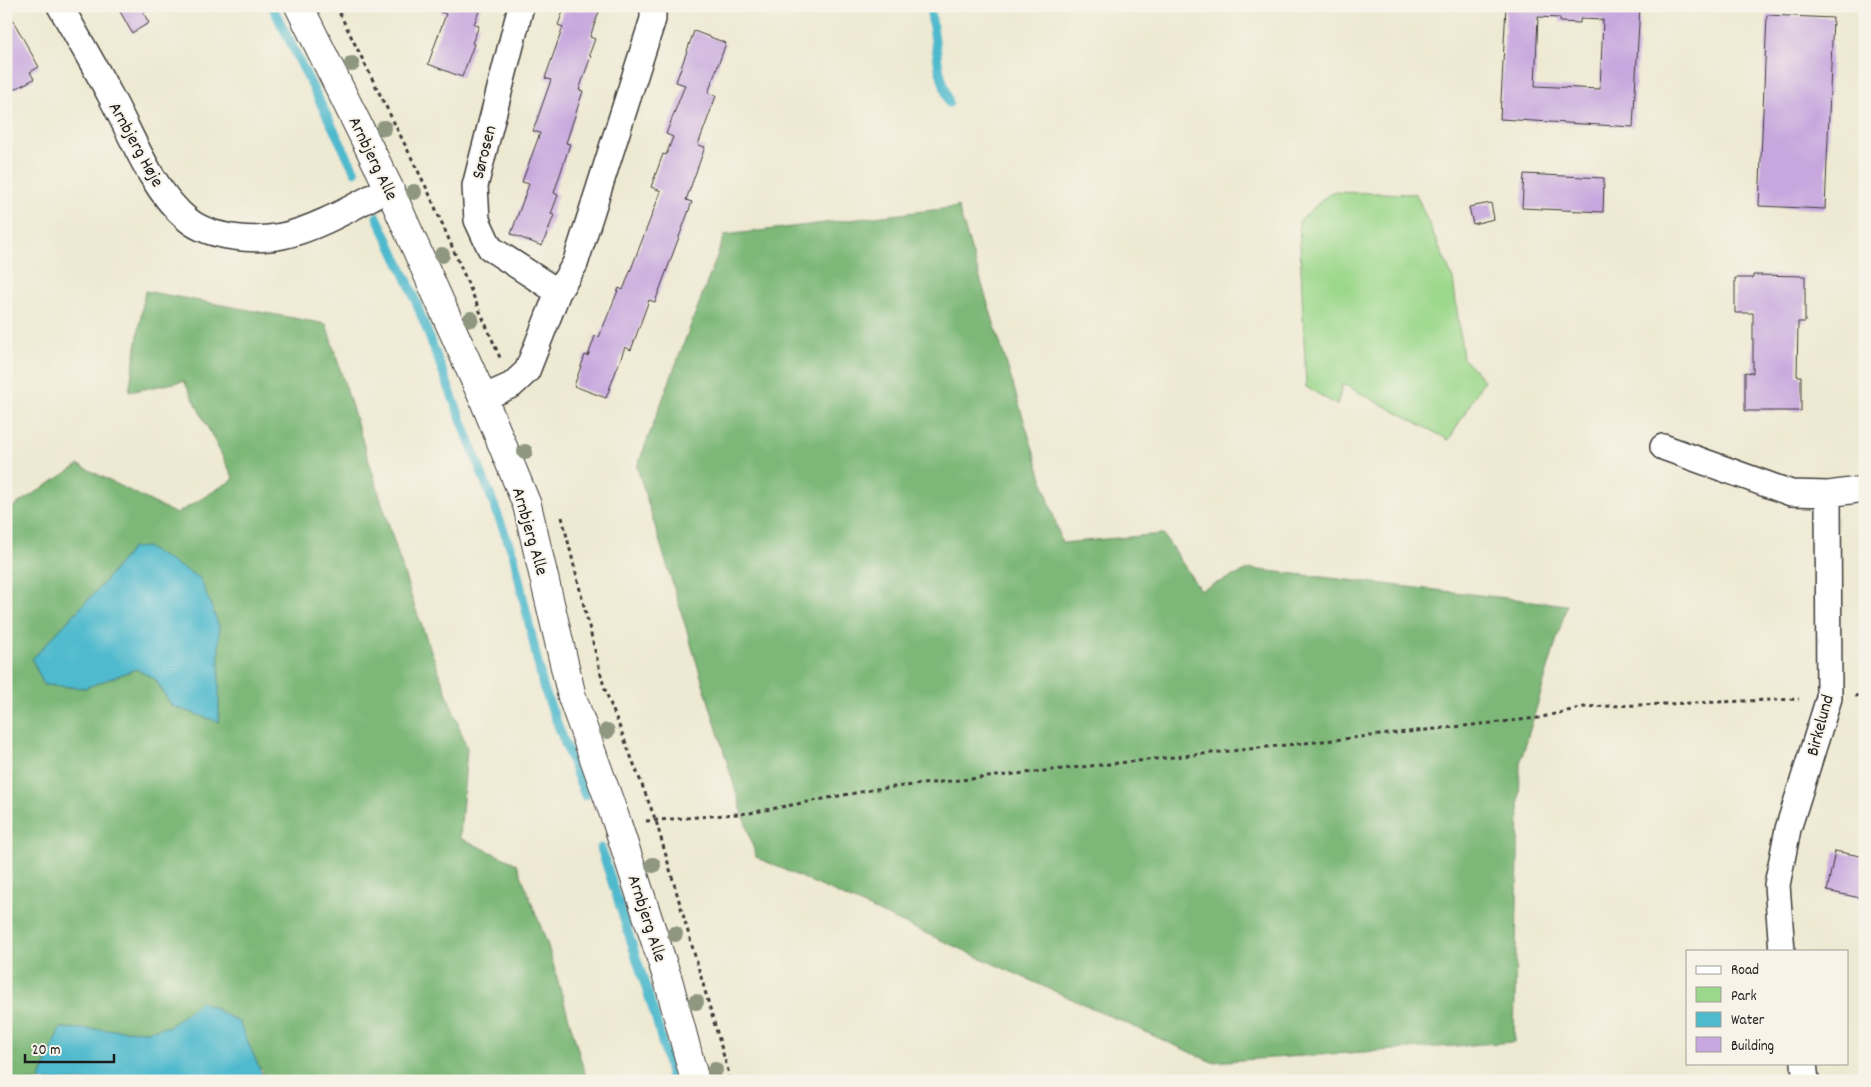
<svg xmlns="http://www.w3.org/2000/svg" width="1871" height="1087" font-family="Dekko,sans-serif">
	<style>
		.green { fill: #9cd88c; stroke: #5c7a54 }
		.forest { fill: #7db878; stroke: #4c6a4a; fill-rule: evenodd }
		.water { fill: #50bacd; stroke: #366b74 }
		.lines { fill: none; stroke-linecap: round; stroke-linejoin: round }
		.stream { stroke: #50bacd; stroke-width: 9 }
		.building { fill: #c7a7de; fill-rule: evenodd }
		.minor-casing { stroke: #3c3b37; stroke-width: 28 }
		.tertiary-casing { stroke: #3c3b37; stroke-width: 30 }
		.path { stroke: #3c3b37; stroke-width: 3; stroke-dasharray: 4 4; stroke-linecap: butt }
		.minor { stroke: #fff; stroke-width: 25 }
		.tertiary { stroke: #fff; stroke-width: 28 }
		.tree { fill: #8f9781 }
		.labels { text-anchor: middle; stroke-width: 4; stroke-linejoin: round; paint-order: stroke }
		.street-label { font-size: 18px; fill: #1c1c1c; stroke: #f7f3e8 }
	</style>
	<rect width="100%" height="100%" fill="#f7f3e8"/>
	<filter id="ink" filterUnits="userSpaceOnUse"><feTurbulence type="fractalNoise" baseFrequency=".02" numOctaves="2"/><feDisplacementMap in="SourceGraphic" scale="10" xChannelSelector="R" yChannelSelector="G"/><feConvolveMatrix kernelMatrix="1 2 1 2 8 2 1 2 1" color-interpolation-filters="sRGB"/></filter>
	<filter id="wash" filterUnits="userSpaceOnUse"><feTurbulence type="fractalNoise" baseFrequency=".0096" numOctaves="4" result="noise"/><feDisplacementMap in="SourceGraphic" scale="20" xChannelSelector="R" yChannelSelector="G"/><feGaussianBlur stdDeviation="1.12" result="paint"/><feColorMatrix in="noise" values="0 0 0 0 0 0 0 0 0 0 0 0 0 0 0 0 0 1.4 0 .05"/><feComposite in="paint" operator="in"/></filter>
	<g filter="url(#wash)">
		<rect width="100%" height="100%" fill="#eee9d2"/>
		<path class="green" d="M1331,192L1416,194L1453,279L1463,358L1484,380L1449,440L1343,384L1337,405L1306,387L1299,221Z"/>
		<path class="forest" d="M958,207L1062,543L1163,534L1200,590L1251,569L1567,605L1520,763L1514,1042L1212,1062L756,857L637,467L725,235Z
			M145,291L326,324L413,602L467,748L460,838L517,864L547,943L587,1081H265L263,1071L201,1001L170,1026L146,1031L60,1028L39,1081H6V511L79,465L176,514L234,479L184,381L129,392ZM132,548L219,721L172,706L155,679L136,669L85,688L44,685L32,659L99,588Z"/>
		<path class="water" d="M146,547L200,578L219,626V722L172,706L155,679L136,669L85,688L44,685L32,659L99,588L132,548Z
			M201,1001L239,1022L265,1081H39L60,1028L146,1031L170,1026Z"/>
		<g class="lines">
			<path class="stream" d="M272,6L355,172
				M930,6L939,68L949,103
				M377,217L409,284L514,557L543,686L585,796
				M601,848L656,1019L672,1081"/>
		</g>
		<g id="blocks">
			<path class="building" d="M117,6H153L143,12L149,23L132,33Z
				M442,6H481L474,24L479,26L472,43L474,44L462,77L428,64L446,14L440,12Z
				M565,6H601L590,37L595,39L589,55L591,56L579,90L583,91L566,143L570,144L554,193L558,195L551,214L554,215L542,246L511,234L529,184L522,182L540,133L533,131L551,80L545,78L563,27L558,25Z
				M1506,6H1640L1633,127L1500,119ZM1538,17L1560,18V22L1580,23V19L1603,20L1600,89L1535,86Z
				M6,8L39,67L30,72L34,79L13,90L6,78Z
				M1767,15L1833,18L1825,209L1759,206Z
				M694,31L726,43L708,93L716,96L698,145L705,147L686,200L692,202L655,302L649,300L631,350L625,347L606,398L574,386L585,355L588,356L595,336L599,337L619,288L623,290L661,191L651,187L663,154L666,155L673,137L666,134L685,85L676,82Z
				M1524,174L1604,178L1603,212L1522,208Z
				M1491,203L1494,219L1473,224L1469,207Z
				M1753,275L1805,276V322H1798L1797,376H1801V411H1745V372L1753,373V313H1735V278H1753Z
				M1835,851L1865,857V899L1827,891Z"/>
		</g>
	</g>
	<g filter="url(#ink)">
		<use href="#blocks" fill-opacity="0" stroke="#3c3b37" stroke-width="1"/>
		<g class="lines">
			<g class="minor-casing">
				<path id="minor" d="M60,6C77,36 94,65 110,95C133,137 150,188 188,220C210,238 255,242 282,236C317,229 358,204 389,188
					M521,6L475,186L477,220L490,248L558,292
					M483,398L512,385L527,371L558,292L575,264L653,19V6
					M1663,447L1791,493L1828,494
					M1782,951L1777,885L1788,829L1829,698L1828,494L1865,489
					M1804,1063L1806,1081"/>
			</g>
			<g class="tertiary-casing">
				<path id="tertiary" d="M299,6L389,188L483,398L527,505L572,697L616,820L669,983L695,1081"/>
			</g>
			<path class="path" d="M336,6L428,191L501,360
				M562,517L604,687L656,821L731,1081
				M1855,696L1865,695
				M646,821L750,813L876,789L1538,718L1584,707L1799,699"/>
			<use href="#minor" class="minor"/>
			<use href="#tertiary" class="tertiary"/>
		</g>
		<g class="tree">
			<circle cx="352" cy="64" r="8"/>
			<circle cx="384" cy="128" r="8"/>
			<circle cx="414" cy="192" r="8"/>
			<circle cx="442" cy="255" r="8"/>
			<circle cx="471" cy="319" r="8"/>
			<circle cx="525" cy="452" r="8"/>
			<circle cx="607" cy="731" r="8"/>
			<circle cx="653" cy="865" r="8"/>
			<circle cx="675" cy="934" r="8"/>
			<circle cx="696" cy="1002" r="8"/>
			<circle cx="715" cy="1070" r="8"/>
		</g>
	</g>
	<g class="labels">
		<g class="street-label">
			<text transform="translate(137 144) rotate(61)" y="6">Arnbjerg Høje</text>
			<text transform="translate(483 152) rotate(-76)" y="6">Sørosen</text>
			<text transform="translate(374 158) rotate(64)" y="6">Arnbjerg Alle</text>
			<text transform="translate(531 531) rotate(74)" y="6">Arnbjerg Alle</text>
			<text transform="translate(1819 725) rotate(-75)" y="6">Birkelund</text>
			<text transform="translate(648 918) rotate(72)" y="6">Arnbjerg Alle</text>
		</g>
	</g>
	<rect width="1871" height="1087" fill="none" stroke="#f7f3e8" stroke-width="25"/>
	<rect x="1686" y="950" width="162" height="115" fill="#f7f3e8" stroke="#9f9d96"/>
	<rect x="1696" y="966" width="25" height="8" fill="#ffffff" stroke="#9f9d96"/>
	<text x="1731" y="974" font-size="15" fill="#1c1c1c">Road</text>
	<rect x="1696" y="987" width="25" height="15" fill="#9cd88c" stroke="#9f9d96"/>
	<text x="1731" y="1000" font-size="15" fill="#1c1c1c">Park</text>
	<rect x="1696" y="1012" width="25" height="15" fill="#50bacd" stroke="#9f9d96"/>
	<text x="1731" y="1024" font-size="15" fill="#1c1c1c">Water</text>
	<rect x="1696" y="1037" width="25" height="15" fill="#c7a7de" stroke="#9f9d96"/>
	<text x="1731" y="1050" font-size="15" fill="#1c1c1c">Building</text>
	<path d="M25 1054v8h89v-8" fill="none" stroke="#1c1c1c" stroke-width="2.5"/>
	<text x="32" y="1054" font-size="15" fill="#1c1c1c" stroke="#f7f3e8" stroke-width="4" paint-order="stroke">20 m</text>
</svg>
